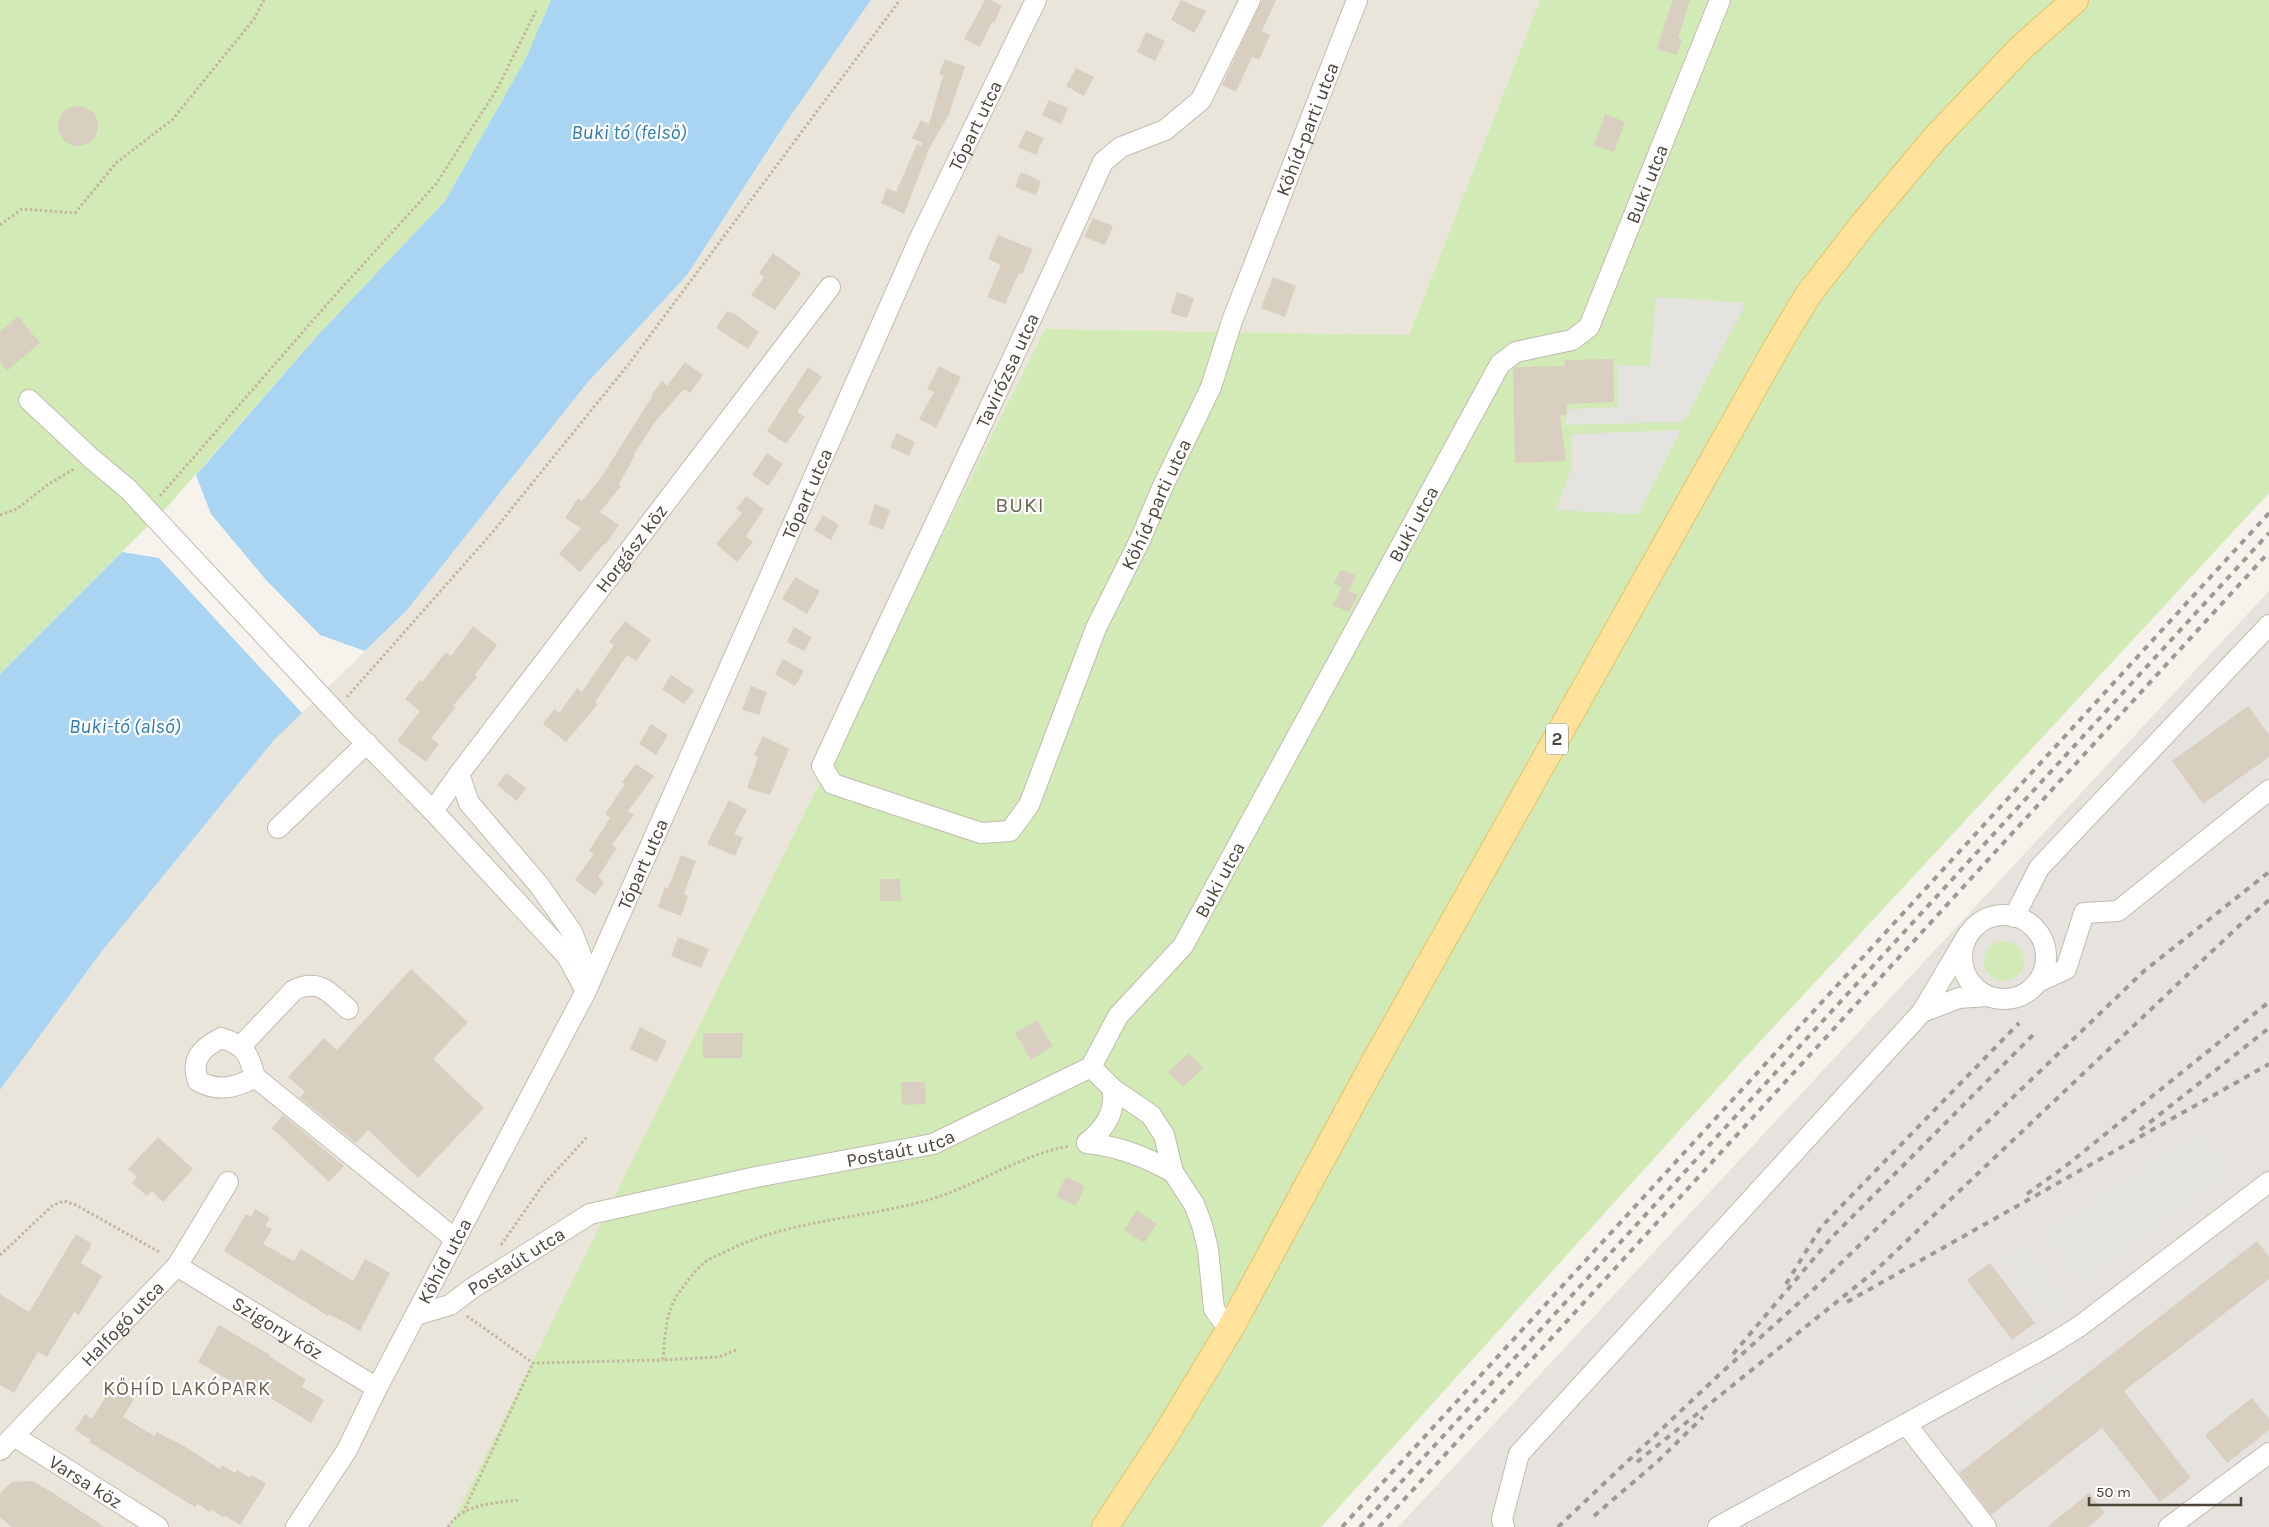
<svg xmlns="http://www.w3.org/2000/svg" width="2269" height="1527" font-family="Karla,sans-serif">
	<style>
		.residential { fill: #eae5da }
		.industrial { fill: #e6e2dd }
		.green { fill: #d2eab5 }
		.parking { fill: #e5e3e0 }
		.water { fill: #a9d4f2 }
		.building { fill: #d8cfc1 }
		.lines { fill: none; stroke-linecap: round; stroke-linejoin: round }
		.minor-casing { stroke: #c2bbae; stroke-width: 22 }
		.major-casing { stroke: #e6c16a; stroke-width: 28 }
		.path { stroke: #c4b79f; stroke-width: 3; stroke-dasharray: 2.5 2.5; stroke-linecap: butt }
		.minor { stroke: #fff; stroke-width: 20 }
		.major { stroke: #ffe39c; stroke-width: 26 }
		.rail { stroke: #9a9a9a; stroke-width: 4; stroke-dasharray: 6 6; stroke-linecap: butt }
		.labels { text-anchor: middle; stroke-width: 4.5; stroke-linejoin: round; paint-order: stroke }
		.shield { fill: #fff; stroke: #817c74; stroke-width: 1 }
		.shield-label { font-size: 18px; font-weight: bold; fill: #4b4439 }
		.street-label { font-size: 19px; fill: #4b4439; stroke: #fff }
		.water-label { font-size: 20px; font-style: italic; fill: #2e7ab2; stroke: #fff }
		.neighbourhood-label { font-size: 20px; letter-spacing: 1px; fill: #6e6250; stroke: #fff }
		.quarter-label { font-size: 21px; letter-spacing: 1px; fill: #6e6250; stroke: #fff }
	</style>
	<rect width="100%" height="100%" fill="#f6f3ec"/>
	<path class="residential" d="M871,0H1540L1409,335L1045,329L450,1527H0V1090L102,951L274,740L407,610L587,383L687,275L785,124Z"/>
	<path class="industrial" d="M2269,591V1527H1398Z"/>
	<path class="green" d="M0,0H551L525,60L445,201L318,335L168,506L0,674Z
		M1540,0H2269V493L1743,1060L1321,1527H450L1045,329L1409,335Z
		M1984 961a20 20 0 1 1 40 0a20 20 0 1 1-40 0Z"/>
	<path class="parking" d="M1656,297L1746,303L1684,422L1564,425L1569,409L1618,407V365L1650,366Z
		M1681,430L1638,514L1556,510L1572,466V434Z
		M2200,1126L2237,1172L2080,1291L2038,1234Z
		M2024,1240L2077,1305L2046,1323L1997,1258Z
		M2071,1359L2080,1371L2023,1414L2012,1400Z"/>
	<path class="water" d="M551,0H871L785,124L687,275L587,383L407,610L365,651L320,635L266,580L211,514L196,475L318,335L445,201L525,60Z
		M122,552L159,558L302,713L274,740L102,951L0,1090V674Z"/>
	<path class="building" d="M985,0H991L1002,6L994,23L992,22L980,47L964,39Z
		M1181,0L1206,11L1194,33L1171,20Z
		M1262,0H1276L1262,31L1270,35L1259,60L1252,57L1236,92L1222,85Z
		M1673,0H1690L1678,38L1682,39L1677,55L1657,49Z
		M1146,32L1165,41L1155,61L1137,52Z
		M945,59L965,67L949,114L929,149L904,214L881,203L887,188L896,192L917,144L921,146L922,143L912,138L921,120L929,124L943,76L939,74Z
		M1076,68L1094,77L1084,96L1066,86Z
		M1049,100L1068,108L1061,124L1042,115Z
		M58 126a20 20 0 1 1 40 0a20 20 0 1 1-40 0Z
		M1605,114L1625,122L1614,152L1594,145Z
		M1026,130L1044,138L1036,155L1018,147Z
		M1021,172L1041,181L1036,195L1015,187Z
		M1093,218L1113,226L1105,245L1084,237Z
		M998,235L1033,249L1022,274L1019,273L1005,304L987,297L1001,265L988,259Z
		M773,253L801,273L775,310L751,295L764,277L759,273Z
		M1273,277L1296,286L1285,317L1261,308Z
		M1177,292L1194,298L1187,318L1170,313Z
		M727,311L735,314L759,332L748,349L716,328Z
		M18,316L40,343L7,371L0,362V332Z
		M1613,359L1614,402L1567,404L1566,415H1560L1566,461L1515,463L1513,369L1516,367L1564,366L1565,360Z
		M685,362L703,375L690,393L684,389L655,422L634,454L635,455L619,484L621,486L600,512L619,525L606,544H604L580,572L559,554L581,528L565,518L578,498L582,501L602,476L653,395L652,394L662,381L667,386Z
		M939,366L961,377L936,428L919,419L934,392L927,389Z
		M808,367L822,377L797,412L805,417L786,444L767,431Z
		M897,433L915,442L909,456L890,447Z
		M767,453L783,464L768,486L752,475Z
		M746,496L764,509L746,536L753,542L737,562L716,544L742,513L736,509Z
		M875,504L890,510L883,530L868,524Z
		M823,515L839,525L831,540L814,530Z
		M1341,569L1356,576L1349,590H1347L1358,595L1349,612L1333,605L1342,587L1334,584Z
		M795,577L820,591L807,614L782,599Z
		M625,621L651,640L636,661L627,655L595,702L598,704L566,742L543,724L554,709L559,713L577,688L582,692L614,645L609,642Z
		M473,626L497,645L475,675L477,677L453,706L455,708L431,738L439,744L426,762L397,741L420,711L405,699L420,680L422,682L446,652L451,656Z
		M794,627L812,637L804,651L787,642Z
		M783,659L804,671L795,686L775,674Z
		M671,675L694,690L684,704L662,689Z
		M751,686L767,692L759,715L742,710Z
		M2248,706L2269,735V757L2203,804L2172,761Z
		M651,724L668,735L656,755L639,744Z
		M763,736L789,749L770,795L747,788L758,757L754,755Z
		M636,764L654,776L628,811L634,815L612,845L617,848L598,877L604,882L595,895L575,880L594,854L589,851L610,818L605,814L625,784L622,782Z
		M506,773L526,788L517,801L497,785Z
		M729,800L747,810L734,834L743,838L735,856L707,844Z
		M681,855L696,861L684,894L688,896L681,916L658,907L665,887L668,888Z
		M880,879H900L901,901H880Z
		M678,937L709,949L701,968L671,956Z
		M411,969L468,1022L433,1059L484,1108L418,1178L368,1130L356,1143L300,1098L305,1092L288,1077L324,1038L337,1050Z
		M1037,1020L1053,1046L1031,1060L1015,1033Z
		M640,1027L667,1041L657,1062L630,1049Z
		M703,1033H743L742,1058H703Z
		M1189,1053L1203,1068L1183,1087L1168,1072Z
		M901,1082H925L926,1104L902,1105Z
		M283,1115L344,1166L329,1182L272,1128Z
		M158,1137L193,1169L163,1202L152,1191L147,1196L132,1183L137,1177L128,1169Z
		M1066,1177L1085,1186L1076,1206L1056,1196Z
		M255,1209L270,1218L265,1226L272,1229L263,1244L294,1261L301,1249L353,1281L365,1259L390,1273L360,1331L329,1314L328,1316L224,1251L246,1214L251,1217Z
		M1137,1210L1157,1224L1144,1243L1124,1230Z
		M76,1234L92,1244L81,1263L102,1276L79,1315L74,1312L47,1357L38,1352L14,1393L0,1385V1294L29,1312Z
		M2257,1241L2269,1257V1279L2124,1391L2191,1478L2160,1502L2102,1428L1991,1515L1959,1473Z
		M1990,1263L2035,1323L2012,1340L1967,1280Z
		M219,1325L270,1355L269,1356L306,1380L302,1387L324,1400L311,1423L251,1386L248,1391L198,1362Z
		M112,1386L134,1399L123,1417L154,1436L157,1432L184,1446L220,1469L222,1465L235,1473L237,1470L250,1478L252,1475L266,1484L240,1525L225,1516L224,1518L212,1510L210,1512L198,1504L195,1507L89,1442L91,1440L75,1430L85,1414L92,1419Z
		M2252,1398L2269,1419V1430L2227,1463L2205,1435Z
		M32,1481L50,1491L105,1527H12L0,1517V1493L12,1482Z
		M2089,1493L2105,1513L2088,1527H2047Z"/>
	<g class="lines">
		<g class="minor-casing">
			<g id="minor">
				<path id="s1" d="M1250,0L1201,100L1165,130L1121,147L1103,162C1012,364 915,564 822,766L833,784L981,833L1010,831L1029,805L1096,628L1141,538L1162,488L1211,387L1232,321L1357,0"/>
				<path d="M29,400L92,459L128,489L346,723L433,811L567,956L586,991"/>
				<path d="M459,774L469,803L539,885L572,932L583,960L584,974"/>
				<path id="s2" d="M433,811L459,774L830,287"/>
				<path d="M278,828L367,743"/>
				<circle cx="2004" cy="957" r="42"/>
				<path d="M2014,917L2039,868L2269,625"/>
				<path d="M2038,982L2066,969L2084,913L2118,911L2269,790"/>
				<path d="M1922,1012L1959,998L1987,996"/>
				<path d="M240,1047L294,990C320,978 330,993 348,1009"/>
				<path id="s3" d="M1091,1067L1118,1016L1183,946L1500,364L1516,352L1572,340L1589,327L1720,0"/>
				<path d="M1091,1067L1113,1089L1151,1115L1164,1135L1173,1172L1194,1204L1202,1225L1208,1249L1214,1309L1221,1319L1231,1327"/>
				<path d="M255,1077C236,1088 218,1092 198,1081C190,1059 202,1048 221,1038C245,1045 249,1054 255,1077L455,1239"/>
				<path d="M1087,1143C1121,1147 1143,1156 1173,1172"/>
				<path d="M1087,1143C1106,1127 1115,1114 1113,1089"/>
				<path id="s4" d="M177,1266L377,1388"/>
				<path id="s5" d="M416,1315L450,1305L471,1289L590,1214L756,1177L933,1144L1091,1067"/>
				<path d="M1906,1424L1986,1527"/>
				<path id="s6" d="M14,1436L158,1527"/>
				<path id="s7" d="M0,1450L177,1266L228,1182"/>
				<path id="s8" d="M296,1527L347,1450L377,1388L586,991L919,240L1036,0"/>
				<path d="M1504,1527L1502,1519L1519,1454L1922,1012L1967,936"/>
				<path d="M1718,1527L2048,1346L2080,1326L2269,1182"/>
				<path d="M2169,1527L2269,1453"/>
			</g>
		</g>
		<g class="major-casing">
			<path id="major" d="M1105,1527L1165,1436L1231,1327L1375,1061L1778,345L1808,295L1864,223L1936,137L2021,48L2075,0"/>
		</g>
		<path class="path" d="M0,225L22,209L75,213L116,163L172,120L254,19L264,0
			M160,496L329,302L436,184L497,89L536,11
			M0,515L17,509L47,485L74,469
			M347,697L491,534L628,365L900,0
			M501,1245L543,1185L588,1136
			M0,1255L52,1206L64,1201L76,1205L161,1253
			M467,1316L533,1363L663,1360
			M736,1350L719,1357L663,1360C665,1338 665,1313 678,1294C685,1284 696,1269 705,1262C712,1257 721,1254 729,1250C790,1220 859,1219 924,1201C974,1188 1018,1155 1070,1146
			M463,1513L533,1363
			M448,1527C463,1503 496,1503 520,1500"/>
		<use href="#minor" class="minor"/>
		<use href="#major" class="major"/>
		<path class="rail" d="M2140,1130L2269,1028
			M2027,1194L2067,1165L2269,1002
			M1786,1284L1821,1227L2019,1023
			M1847,1302L2269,1064
			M1733,1354L1832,1237L2033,1035
			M1637,1462L1874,1272L2242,923L2269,900
			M1594,1516L1658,1461L1703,1417
			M1342,1527L2269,513
			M1360,1527L2269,533
			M1379,1527L2269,552
			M1558,1527L1720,1374L1813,1290L2144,971L2269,872"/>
	</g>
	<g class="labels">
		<rect class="shield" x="1546" y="723.5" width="22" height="31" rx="4"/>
		<g class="shield-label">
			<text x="1557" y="745">2</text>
		</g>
		<g class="street-label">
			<text dy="7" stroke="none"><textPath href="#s8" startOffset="1559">Tópart utca</textPath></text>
			<text dy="7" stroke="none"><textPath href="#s1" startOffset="1865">Kőhíd-parti utca</textPath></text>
			<text dy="7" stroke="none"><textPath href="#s3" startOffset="1069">Buki utca</textPath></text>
			<text transform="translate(1007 370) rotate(-65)" y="7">Tavirózsa utca</text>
			<text dy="7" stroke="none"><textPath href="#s8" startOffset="1154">Tópart utca</textPath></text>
			<text dy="7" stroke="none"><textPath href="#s1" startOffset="1460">Kőhíd-parti utca</textPath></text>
			<text dy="7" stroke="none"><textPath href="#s3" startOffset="634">Buki utca</textPath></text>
			<text dy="7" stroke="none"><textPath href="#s2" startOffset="329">Horgász köz</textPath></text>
			<text dy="7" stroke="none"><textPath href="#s8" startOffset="749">Tópart utca</textPath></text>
			<text dy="7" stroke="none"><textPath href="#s3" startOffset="229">Buki utca</textPath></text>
			<text dy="7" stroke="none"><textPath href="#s5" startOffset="520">Postaút utca</textPath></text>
			<text dy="7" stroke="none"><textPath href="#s8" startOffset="305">Kőhíd utca</textPath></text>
			<text dy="7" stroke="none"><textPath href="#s5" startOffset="115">Postaút utca</textPath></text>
			<text dy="7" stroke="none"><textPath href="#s7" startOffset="176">Halfogó utca</textPath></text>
			<text dy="7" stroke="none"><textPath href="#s4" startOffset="118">Szigony köz</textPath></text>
			<text dy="7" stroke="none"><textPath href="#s6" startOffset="85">Varsa köz</textPath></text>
		</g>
		<g class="water-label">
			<text x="629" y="139">Buki tó (felső)</text>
			<text x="125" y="733">Buki-tó (alsó)</text>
		</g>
		<g class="neighbourhood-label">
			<text x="187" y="1395">KŐHÍD LAKÓPARK</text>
		</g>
		<g class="quarter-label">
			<text x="1020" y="512">BUKI</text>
		</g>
	</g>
	<path d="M2089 1497v8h152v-8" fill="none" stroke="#4b4439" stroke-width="2.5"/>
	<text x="2096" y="1497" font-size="15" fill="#4b4439" stroke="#ffffff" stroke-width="4" paint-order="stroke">50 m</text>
</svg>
